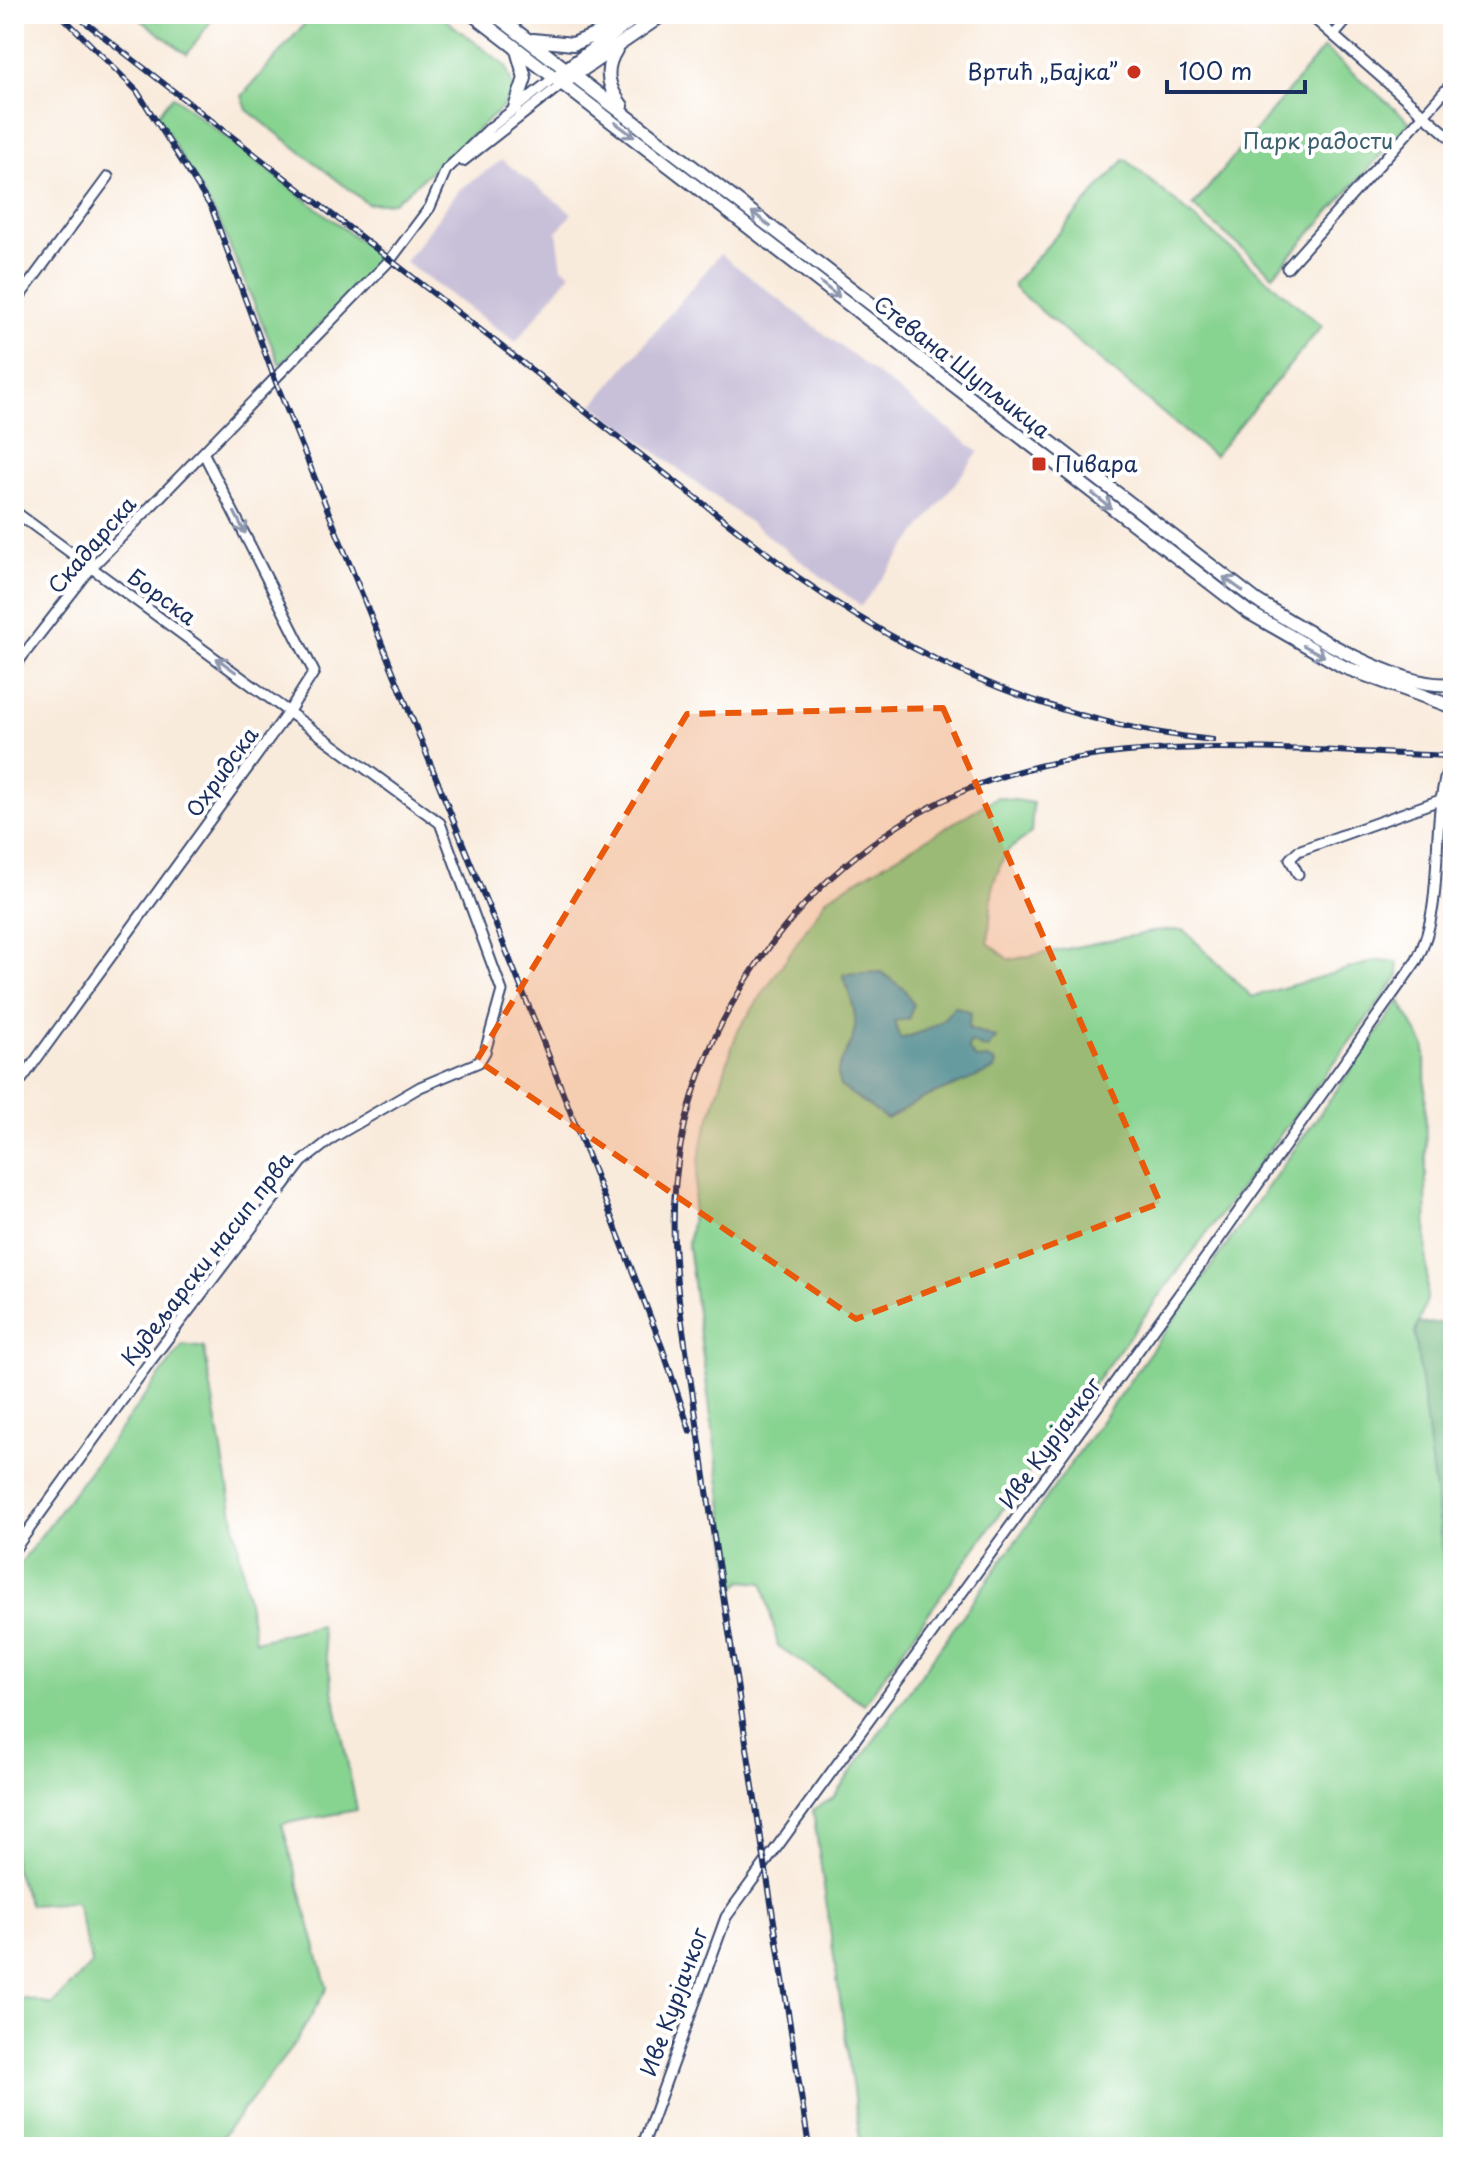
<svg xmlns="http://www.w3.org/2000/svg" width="1467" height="2161" font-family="'Playpen Sans',sans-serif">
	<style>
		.industrial { fill: #c8bfd8 }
		.green { fill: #87d390; stroke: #518177; stroke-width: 2 }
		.forest { fill: #6db57a; stroke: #44726c; stroke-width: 2 }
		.water { fill: #46acc5; stroke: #306e92; stroke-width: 2 }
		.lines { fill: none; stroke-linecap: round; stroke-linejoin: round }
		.street-casing { stroke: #3c4b71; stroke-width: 13 }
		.secondary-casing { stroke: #3c4b71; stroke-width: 16 }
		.street { stroke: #fff; stroke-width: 9 }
		.secondary { stroke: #fff; stroke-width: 12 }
		.rail-casing { stroke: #1b2f5e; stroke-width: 6 }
		.rail { stroke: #fff; stroke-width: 3; stroke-dasharray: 9; stroke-linecap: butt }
		.oneway { stroke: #8d97ae }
		.marked { fill: #e8590c; fill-opacity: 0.2; stroke: #e8590c; stroke-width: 6; stroke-dasharray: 16 10; stroke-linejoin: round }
		.poi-dot { fill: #c8321e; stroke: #fff; stroke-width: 3 }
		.labels { text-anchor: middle; stroke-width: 8; stroke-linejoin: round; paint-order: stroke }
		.poi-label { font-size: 22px; fill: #1b2f5e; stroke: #fff; text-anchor: end }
		.park-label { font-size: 22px; fill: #3b606d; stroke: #fff }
		.street-label { font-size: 22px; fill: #1b2f5e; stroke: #fff }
	</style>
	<rect width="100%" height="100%" fill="#fff"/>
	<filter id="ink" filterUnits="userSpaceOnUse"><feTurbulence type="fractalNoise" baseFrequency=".0125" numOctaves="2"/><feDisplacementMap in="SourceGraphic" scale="16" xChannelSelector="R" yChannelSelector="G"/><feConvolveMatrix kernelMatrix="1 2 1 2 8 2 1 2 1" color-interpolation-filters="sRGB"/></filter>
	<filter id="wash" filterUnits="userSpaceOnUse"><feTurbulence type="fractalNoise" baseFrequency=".006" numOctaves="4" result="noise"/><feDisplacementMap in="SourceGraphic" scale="32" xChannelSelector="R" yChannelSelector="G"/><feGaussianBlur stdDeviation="1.8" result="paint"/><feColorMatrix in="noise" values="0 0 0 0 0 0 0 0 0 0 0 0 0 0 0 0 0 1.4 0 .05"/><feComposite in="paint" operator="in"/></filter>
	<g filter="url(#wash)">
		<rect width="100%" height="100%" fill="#f9ebdc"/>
		<path class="industrial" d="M502,160L572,213L557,232L562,267L571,273L516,342L405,262L459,190Z
			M720,254L979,452L861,606L593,405Z"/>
		<path class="green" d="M133,14H216L187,54Z
			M313,14H438L506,66L514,91L502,108L407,192L393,202L368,204L247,110L242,96Z
			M1324,48L1410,122L1273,275L1193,206Z
			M173,96L384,260L280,365L220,223L157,115Z
			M1125,159L1322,326L1214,456L1014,288V283Z
			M997,797L1033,803L1031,833L1006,852L993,884L988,943L1010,960L1157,931L1184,930L1252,997L1375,961L1397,962L1399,976L1060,1429L864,1704L778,1646L763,1583L742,1581L734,1589L688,1245L701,1146L737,1032L827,898Z
			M1400,1001L1425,1047L1427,1299L1415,1333L1446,1581L1453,1586V2147H861L813,1810L833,1798Z
			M183,1345L204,1348L255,1641L320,1625L357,1810L282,1824L327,1988L296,2042L214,2147H14V2009L23,1998L52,2005L92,1964L76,1902L30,1905L14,1868V1572Z"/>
		<path class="forest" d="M1453,1322V1586L1446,1581L1415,1333L1418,1324Z"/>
		<path class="water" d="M881,972L904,989L913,1005L909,1019L894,1021L900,1039C921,1033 942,1026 954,1006L971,1012L968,1028L996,1038L987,1049L970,1042L968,1049L976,1059L988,1058L996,1063L994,1070L924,1098L887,1119L840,1086C832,1065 848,1056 853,1038C860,1018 849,993 843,974Z"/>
	</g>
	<g filter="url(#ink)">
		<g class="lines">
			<g class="street-casing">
				<path id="street" d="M1309,14L1453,140
					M1334,35L1352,14
					M463,161L563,83
					M1287,268L1453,82
					M14,304L108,177
					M14,511L440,823L502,991L485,1052L479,1062L420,1087L334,1137L302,1162L149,1363L14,1550
					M14,667L91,568L391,259L430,207L446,170L490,128L555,77
					M1298,874L1290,859L1298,851L1440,800
					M14,1090L289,711L314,672L204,454
					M642,2147L726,1917L1207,1256L1417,960C1449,896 1426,820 1453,753"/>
			</g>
			<g class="secondary-casing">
				<path id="secondary" d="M472,14L1248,612L1344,667L1453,707
					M494,14L1257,601C1302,629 1400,691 1453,684
					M533,40L573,44L633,19
					M616,50C603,70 608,88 622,106
					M561,73L640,14
					M569,79L664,14
					M515,108L525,78L517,50"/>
			</g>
			<use href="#street" class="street"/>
			<use href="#secondary" class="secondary"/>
			<g class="rail-casing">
				<path id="rail" d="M60,14L137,91L212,209L275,380L544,1044L662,1347L690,1431
					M81,19L799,578C923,665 1061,725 1213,740
					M809,2147C782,1973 755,1800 728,1626C715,1548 704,1469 692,1390C685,1341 676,1292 674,1242C669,1119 715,1007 795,915C855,845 937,793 1027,769C1155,734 1320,752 1453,756"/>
			</g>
			<use href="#rail" class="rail"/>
		</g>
		<defs><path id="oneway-shaft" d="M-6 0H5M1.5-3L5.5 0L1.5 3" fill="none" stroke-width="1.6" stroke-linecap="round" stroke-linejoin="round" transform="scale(2)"/></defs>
		<g class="oneway">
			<use href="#oneway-shaft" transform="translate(625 130) rotate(37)"/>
			<use href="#oneway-shaft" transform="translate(761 219) rotate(-142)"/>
			<use href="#oneway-shaft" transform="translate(830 290) rotate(38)"/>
			<use href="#oneway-shaft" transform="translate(1102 501) rotate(38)"/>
			<use href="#oneway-shaft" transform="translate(240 523) rotate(63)"/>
			<use href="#oneway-shaft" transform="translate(1233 584) rotate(-144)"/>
			<use href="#oneway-shaft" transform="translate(1314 651) rotate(28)"/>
			<use href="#oneway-shaft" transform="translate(226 665) rotate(-144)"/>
		</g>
	</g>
	<path class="marked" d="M943,708L1160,1203L856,1319L477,1060L687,714Z"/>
	<g class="poi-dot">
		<circle cx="1134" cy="72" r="8"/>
		<rect x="1031" y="456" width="16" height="16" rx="4"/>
	</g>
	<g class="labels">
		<g class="poi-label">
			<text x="1118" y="80">Вртић „Бајка”</text>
			<text x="1055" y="472" text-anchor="start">Пивара</text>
		</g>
		<g class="park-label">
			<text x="1318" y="149">Парк радости</text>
		</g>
		<g class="street-label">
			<text transform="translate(962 367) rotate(38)" y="8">Стевана Шупљикца</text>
			<text transform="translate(92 545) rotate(-49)" y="8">Скадарска</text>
			<text transform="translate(162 597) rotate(36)" y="8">Борска</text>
			<text transform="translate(222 772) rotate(-54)" y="8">Охридска</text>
			<text transform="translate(207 1259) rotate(-52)" y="8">Кудељарски насип прва</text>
			<text transform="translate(1050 1443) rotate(-54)" y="8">Иве Курјачког</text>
			<text transform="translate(674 2002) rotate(-70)" y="8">Иве Курјачког</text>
		</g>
	</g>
	<rect width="1467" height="2161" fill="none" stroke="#fff" stroke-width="48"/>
	<path d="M1167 80v12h138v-12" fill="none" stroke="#1b2f5e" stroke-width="4"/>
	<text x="1179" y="80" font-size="24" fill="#1b2f5e" stroke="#ffffff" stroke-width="6" paint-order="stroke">100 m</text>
</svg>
